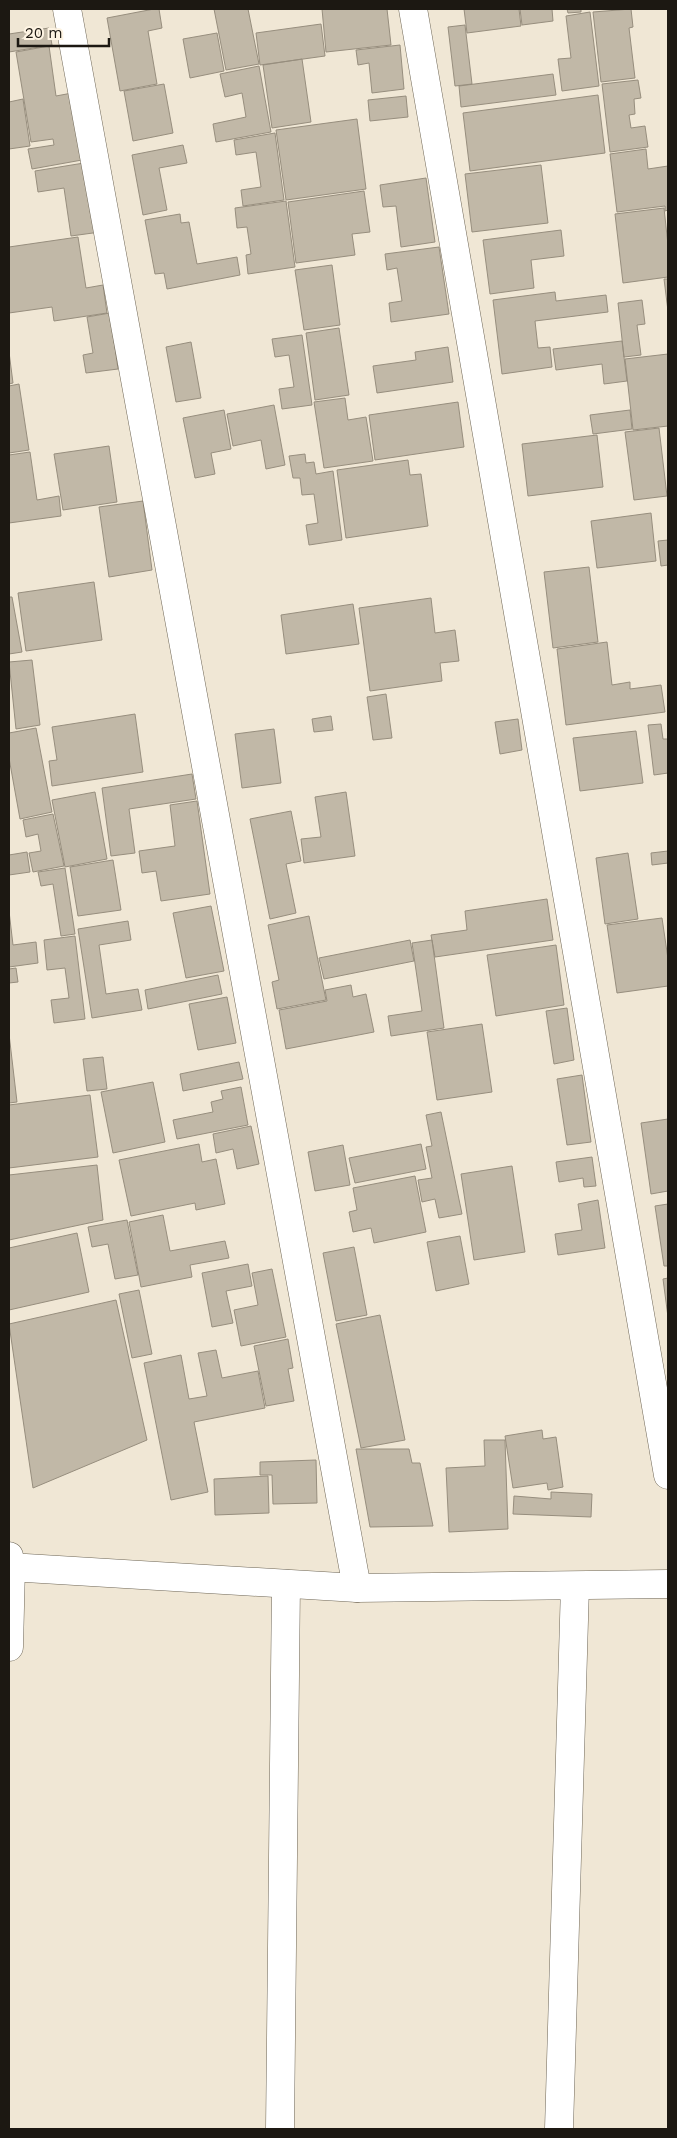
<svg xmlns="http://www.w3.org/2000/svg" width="677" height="2138" font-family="'Work Sans',sans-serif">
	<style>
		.building { fill: #c1b8a7; stroke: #978e7e }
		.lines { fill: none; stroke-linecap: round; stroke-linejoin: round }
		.street-casing { stroke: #6f6757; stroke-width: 29 }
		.primary-casing { stroke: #6f6757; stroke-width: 29 }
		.street { stroke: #fff; stroke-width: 28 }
		.primary { stroke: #fff; stroke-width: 28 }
	</style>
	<rect width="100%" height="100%" fill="#f0e7d5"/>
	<path class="building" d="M154,9H159L162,28L148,31L157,84L120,91L107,18Z
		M214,9H248L259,64L226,70Z
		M322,9H387L391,45L326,52Z
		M464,9H519L521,26L467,33Z
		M520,9H552L553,21L522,25Z
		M567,9H581V12L568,13Z
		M631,9L633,27L629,28L635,78L601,82L593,12Z
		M590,12L599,86L562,91L558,59L571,58L566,16Z
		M321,24L325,56L260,65L256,33Z
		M465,25L472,84L455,86L448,27Z
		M49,28L52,45L9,52V34Z
		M217,33L224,71L190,78L183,39Z
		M400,45L404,89L372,93L369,63L358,65L356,50Z
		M49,46L56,96L72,93L82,160L32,169L28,149L54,145L53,139L31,142L16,52Z
		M302,59L311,122L272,128L263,65Z
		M259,66L271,132L216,142L213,124L246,117L242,93L225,97L220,74Z
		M553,74L556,95L461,107L459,86Z
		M638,80L641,98L634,99L635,114L629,115L631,128L645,126L648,147L610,152L602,84Z
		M164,84L173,133L133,141L124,91Z
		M598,95L605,153L470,171L463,113Z
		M406,96L408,117L370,121L368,100Z
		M23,99L30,146L9,149V102Z
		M357,119L366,189L286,200L276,130Z
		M275,133L284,200L243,206L241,190L261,187L256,152L236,155L234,140Z
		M183,145L187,163L159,168L167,210L143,215L132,155Z
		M646,149L648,169L668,166V210L665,211V206L617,212L610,154Z
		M90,162L100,232L71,236L64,188L38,192L35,171Z
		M541,165L548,223L472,232L465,174Z
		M426,178L435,242L401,247L396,206L383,207L380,185Z
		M364,191L370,232L352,234L355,255L296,263L288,202Z
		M286,201L295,267L248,274L246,255L251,254L247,227L237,228L235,208Z
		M664,208L668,245V277L623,283L615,214Z
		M180,214L181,223L189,222L197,264L237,257L240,275L167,289L164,273L155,274L145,220Z
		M561,230L564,256L531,260L534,288L490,294L483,240Z
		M78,237L86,288L103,285L107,313L54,321L52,307L9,313V247Z
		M439,247L449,314L391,322L389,303L402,301L397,268L387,270L385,254Z
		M332,265L340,325L304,330L295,270Z
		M664,279H668V311Z
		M555,292L556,301L606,295L608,312L535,321L538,348L550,347L552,367L502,374L493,300Z
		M642,300L645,324L637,325L641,355L624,357L618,303Z
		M110,313L118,369L86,373L83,355L93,353L87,317Z
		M339,328L349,395L315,400L306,333Z
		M302,335L312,405L282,409L279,389L294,387L289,355L275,357L272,339Z
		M622,341L627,381L604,384L602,364L556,370L553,349Z
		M191,342L201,398L176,402L166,347Z
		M448,347L453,382L377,393L373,366L416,360L415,352Z
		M9,352L13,383L9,384Z
		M668,354V426L633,430L625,359Z
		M19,384L29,450L9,453V386Z
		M345,398L348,420L366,417L373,461L324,468L314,402Z
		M458,402L464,447L375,460L369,415Z
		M274,405L285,465L266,469L261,440L233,446L227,414Z
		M224,410L231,449L211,453L215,474L195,478L183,418Z
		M630,410L632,429L593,434L590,415Z
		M659,428L667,496L634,500L625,432Z
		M597,435L603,487L528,496L522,444Z
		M109,446L117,502L63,510L54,454Z
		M30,452L37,500L59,496L61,516L9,523V455Z
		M305,454L306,463L314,462L316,474L333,471L342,540L309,545L306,525L318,523L314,494L302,495L300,478H293L289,456Z
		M408,460L410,475L421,474L428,526L346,538L337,470Z
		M143,501L152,570L109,577L99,507Z
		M651,513L656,561L597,568L591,521Z
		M668,540V565L661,566L658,541Z
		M589,567L598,642L553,648L544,572Z
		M94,582L102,640L26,651L18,593Z
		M9,597H12L22,652L9,654Z
		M431,598L435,633L455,630L459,661L440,663L442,681L370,691L359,608Z
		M353,604L359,644L286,654L281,615Z
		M607,642L612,685L630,682V689L661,685L665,712L566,725L557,649Z
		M32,660L40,725L16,729L9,662Z
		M386,694L392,738L373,740L367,697Z
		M135,714L143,772L52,786L49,761L57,760L52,727Z
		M331,716L333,730L314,732L312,719Z
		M518,719L522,750L500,754L495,722Z
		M661,724L663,739H668V773L654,775L648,725Z
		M36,728L52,812L20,819L9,758V733Z
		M274,729L281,783L242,788L235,734Z
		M636,731L643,783L580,791L573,738Z
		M192,774L196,799L129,809L135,853L111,856L102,788Z
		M95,792L107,859L65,867L52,800Z
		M346,792L355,856L304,863L301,839L321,837L315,797Z
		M197,801L210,894L161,901L156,871L142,873L139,851L175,846L170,805Z
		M291,811L301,861L286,864L296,913L270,919L250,819Z
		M53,814L64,866L33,872L29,853L41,851L38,834L26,837L23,820Z
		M668,851V863L652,865L651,853Z
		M27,852L30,872L9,875V855Z
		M628,853L638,919L605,924L596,858Z
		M113,860L121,910L78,916L70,867Z
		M65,868L75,934L61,936L53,884L41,886L38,872Z
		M547,899L553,940L435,957L431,935L467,930L465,911Z
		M211,906L224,971L186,978L173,913Z
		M9,911L13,945L36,942L38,963L9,967Z
		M309,916L326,1000L277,1009L272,982L279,980L268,925Z
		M662,918L668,959V986L617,993L607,925Z
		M128,921L131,940L99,945L106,994L138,989L142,1010L92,1018L78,929Z
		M75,936L85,1019L54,1023L51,1000L69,998L65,968L47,970L44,940Z
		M410,940L414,961L324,979L319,958Z
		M432,940L444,1028L391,1036L388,1016L422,1011L412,943Z
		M556,945L564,1005L496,1016L487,955Z
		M16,968L18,982L9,983V969Z
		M218,975L222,994L148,1009L145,990Z
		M351,985L353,997L366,994L374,1032L286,1049L279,1010L327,1001L325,990Z
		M227,997L236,1043L198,1050L189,1004Z
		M567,1008L574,1060L554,1064L546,1011Z
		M482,1024L492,1092L437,1100L427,1032Z
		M9,1034L17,1102L9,1103Z
		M103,1057L107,1089L87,1091L83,1059Z
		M239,1062L243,1079L183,1091L180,1074Z
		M582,1075L591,1142L567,1145L557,1079Z
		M153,1082L165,1142L113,1153L101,1092Z
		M241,1087L248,1125L177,1139L173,1120L213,1112L211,1102L223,1099L221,1091Z
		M90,1095L98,1157L9,1168V1105Z
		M441,1112L462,1214L439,1218L435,1199L422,1202L418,1180L432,1178L426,1147L432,1146L426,1115Z
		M668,1119V1191L651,1194L641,1123Z
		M251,1126L259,1164L237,1169L233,1149L216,1153L213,1134Z
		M199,1144L202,1162L216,1159L225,1204L196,1210L195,1203L131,1216L119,1160Z
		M421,1144L426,1169L355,1183L349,1158Z
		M343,1145L350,1185L315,1191L308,1152Z
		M592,1157L596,1186L584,1187L583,1178L559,1182L556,1162Z
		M97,1165L103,1220L9,1240V1175Z
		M512,1166L525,1252L474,1260L461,1174Z
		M415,1176L426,1232L374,1243L371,1228L353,1232L349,1212L357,1210L353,1188Z
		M598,1200L605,1248L558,1255L555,1234L582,1230L578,1204Z
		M668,1204V1266H664L655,1206Z
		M163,1215L170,1251L225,1241L229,1258L190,1265L192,1277L141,1287L129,1222Z
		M127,1220L138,1275L115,1279L108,1244L92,1247L88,1227Z
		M77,1233L89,1292L9,1310V1248Z
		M460,1236L469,1284L436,1291L427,1242Z
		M354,1247L367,1315L336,1321L323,1253Z
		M248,1264L252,1286L226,1291L233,1323L212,1327L202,1273Z
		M272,1269L286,1337L241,1346L234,1310L258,1305L252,1273Z
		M668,1278V1317L663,1279Z
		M139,1290L152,1354L132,1358L119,1294Z
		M116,1300L147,1440L33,1488L9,1324Z
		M380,1315L405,1440L361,1448L336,1324Z
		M288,1339L293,1368L288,1369L294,1401L266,1406L254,1346Z
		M216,1350L222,1378L258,1371L265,1408L194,1422L208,1492L171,1500L144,1363L181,1355L189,1399L207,1396L198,1353Z
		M542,1430L543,1439L556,1437L563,1487L548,1490L547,1483L513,1488L505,1436Z
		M484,1440H505L508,1529L449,1532L446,1468L485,1466Z
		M356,1449H409L412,1463H420L433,1526L370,1527Z
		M316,1460L317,1503L273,1504L272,1475H260V1462Z
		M268,1476L269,1513L215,1515L214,1479Z
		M551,1492L592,1494L591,1517L513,1514L514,1496L551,1499Z"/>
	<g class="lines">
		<g class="street-casing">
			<path id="street" d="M67,9L357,1588
				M413,9L668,1475
				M9,1556L11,1567L9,1647
				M280,2129L286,1584
				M559,2129L575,1586"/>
		</g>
		<g class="primary-casing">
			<path id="primary" d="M9,1567L357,1588L668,1584"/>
		</g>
		<use href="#street" class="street"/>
		<use href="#primary" class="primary"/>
	</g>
	<rect width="677" height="2138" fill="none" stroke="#1c1812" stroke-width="20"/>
	<path d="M18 38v8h91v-8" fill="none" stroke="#1c1812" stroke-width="2.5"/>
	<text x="25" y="38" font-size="15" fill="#1c1812" stroke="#fef4e3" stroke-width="4" paint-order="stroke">20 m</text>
</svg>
